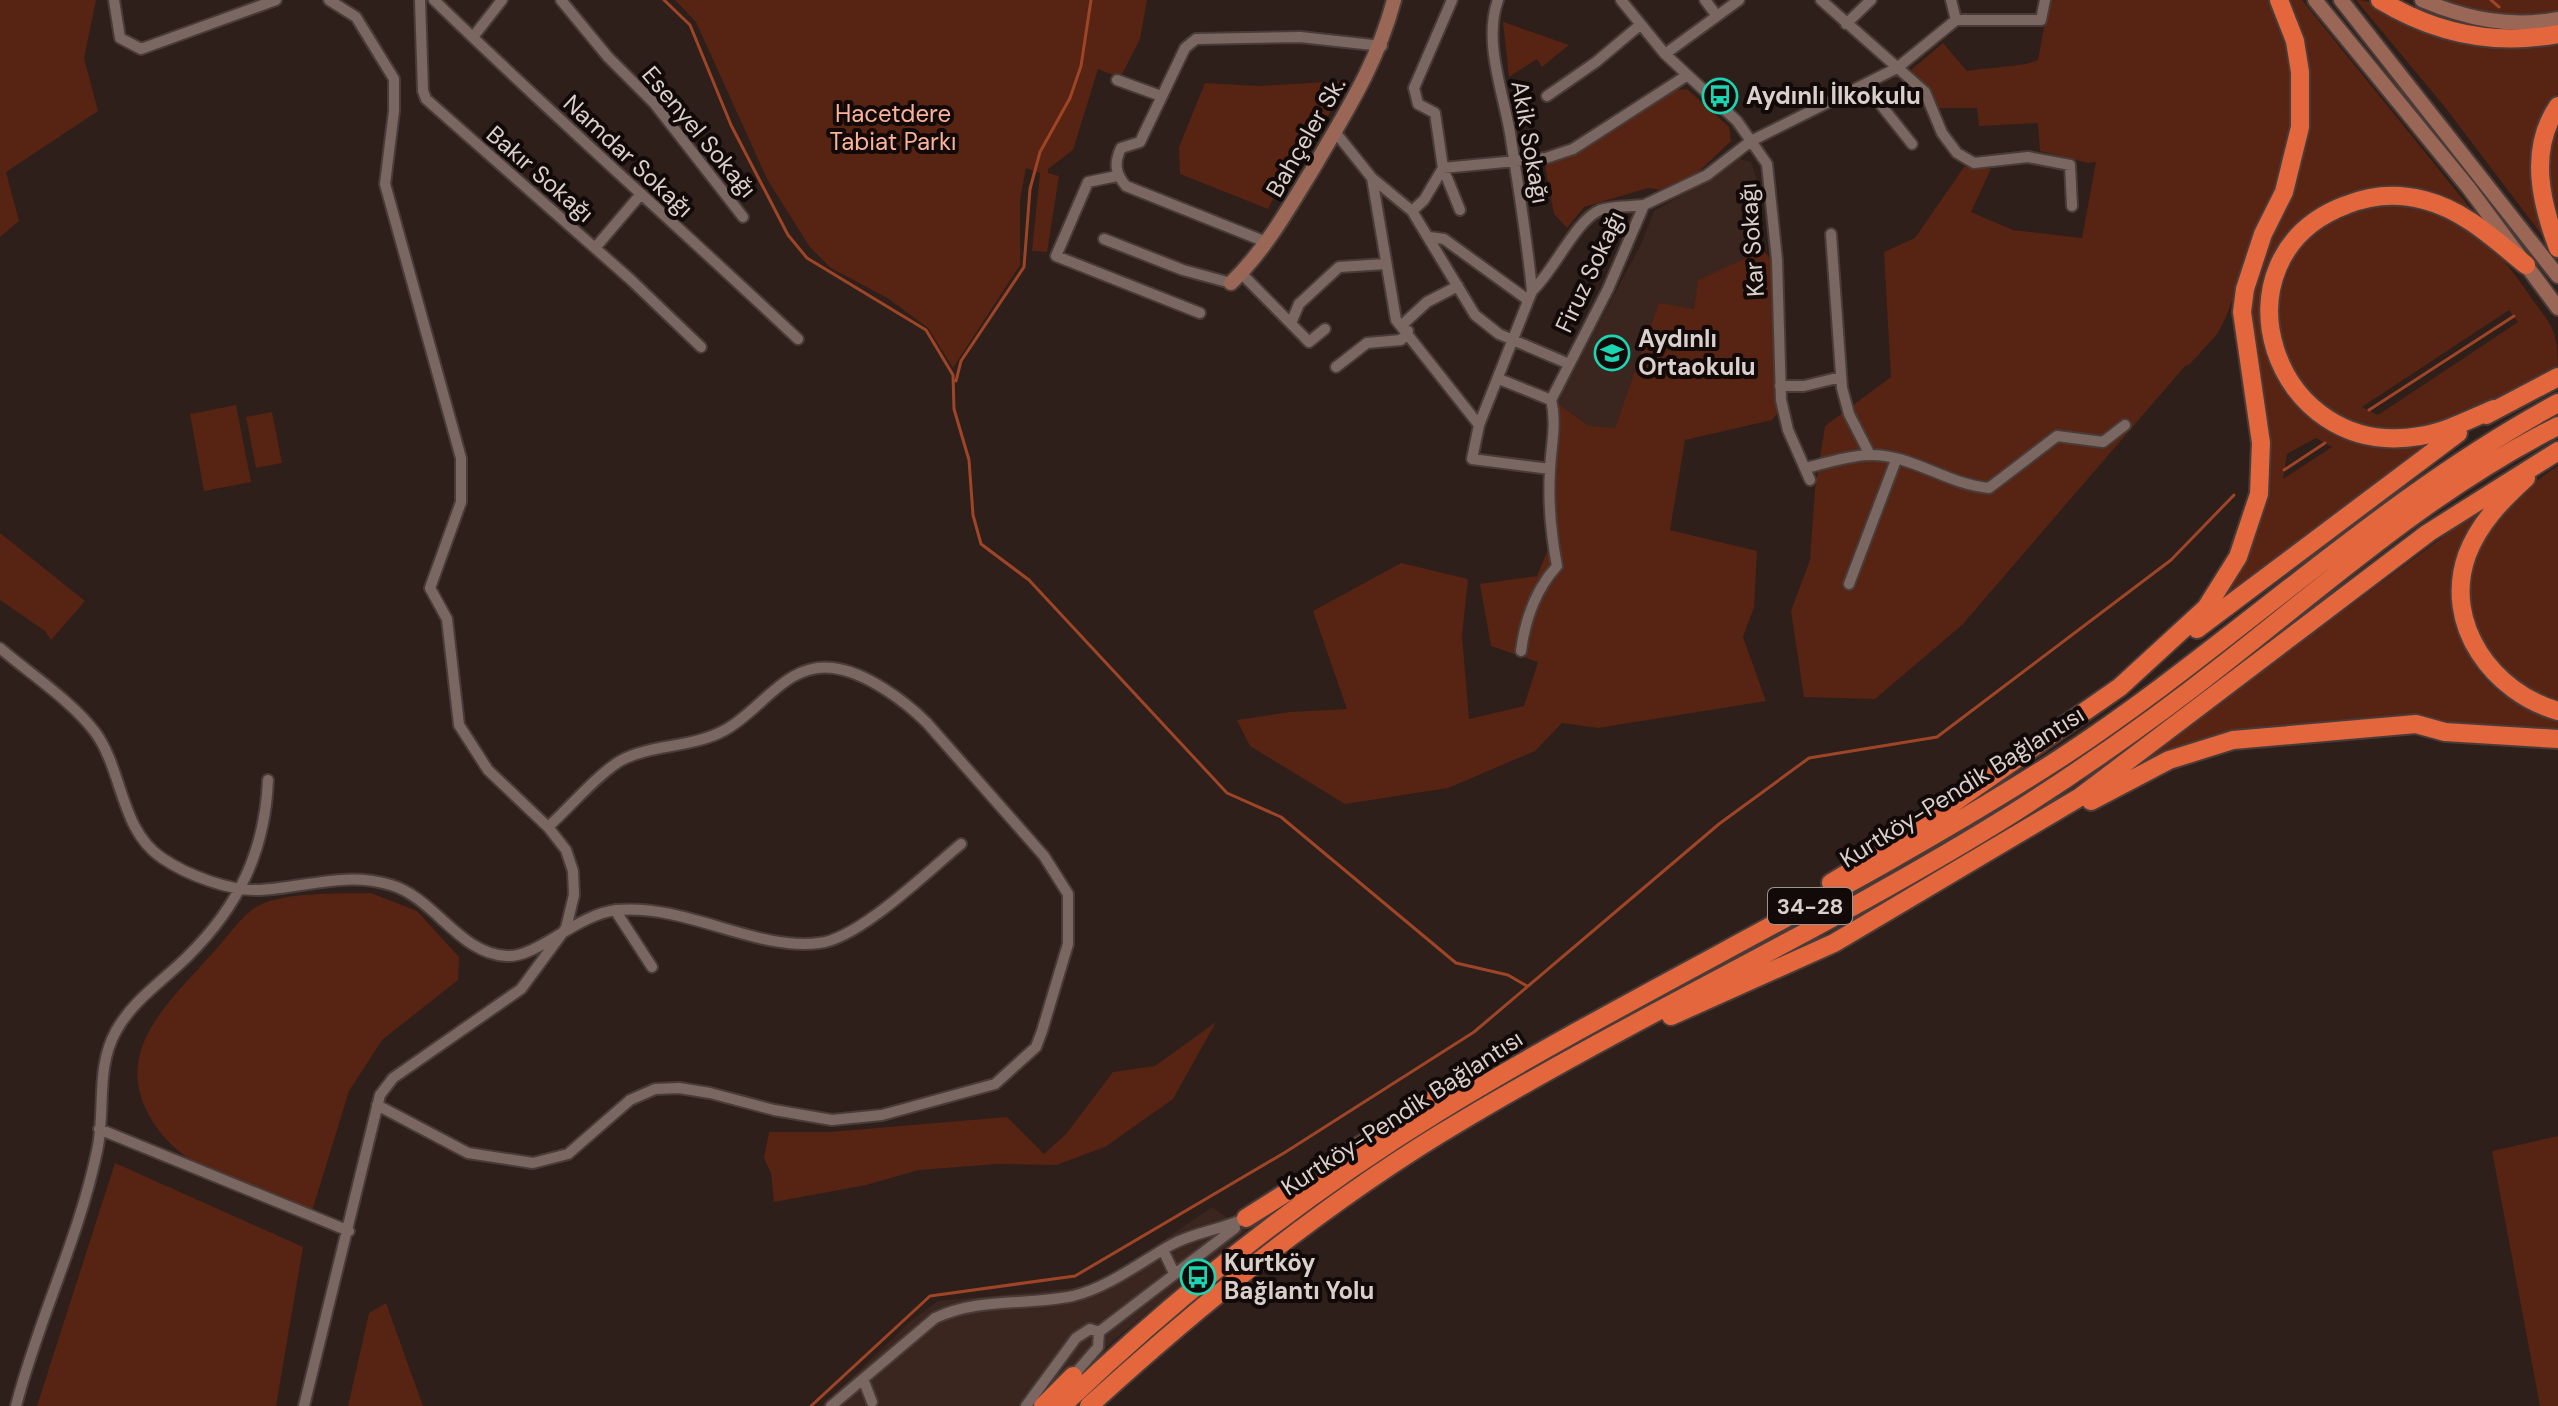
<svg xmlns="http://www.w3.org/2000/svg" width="2558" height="1406" font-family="'DM Sans',sans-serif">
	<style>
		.built { fill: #3b251f }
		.green { fill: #572312; fill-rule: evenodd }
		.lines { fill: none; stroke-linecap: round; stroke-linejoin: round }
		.stream { stroke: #9f4527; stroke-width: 3 }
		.street-casing { stroke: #493c38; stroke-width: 14 }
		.secondary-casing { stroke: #493c38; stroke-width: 18 }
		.highway-casing { stroke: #493c38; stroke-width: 22 }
		.street { stroke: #7a6761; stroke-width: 10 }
		.secondary { stroke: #9a6756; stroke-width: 14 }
		.highway { stroke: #e4663c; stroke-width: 18 }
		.labels { text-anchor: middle; stroke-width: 8; stroke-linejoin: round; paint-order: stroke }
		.shield { fill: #110a08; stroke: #9e9490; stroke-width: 2 }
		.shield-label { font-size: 22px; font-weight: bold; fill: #dacfcb }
		.poi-label { font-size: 24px; font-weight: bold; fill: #dacfcb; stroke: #110a08; text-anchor: start }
		.park-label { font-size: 24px; fill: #fcb199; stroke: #110a08 }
		.street-label { font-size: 24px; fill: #dacfcb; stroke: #110a08 }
	</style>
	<rect width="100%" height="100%" fill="#2e1f1a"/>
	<path class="built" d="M1735,158L1751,162L1760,189L1763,250L1699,280L1694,309L1659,304L1615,429L1589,426L1557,403L1642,242L1654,211L1711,178Z
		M1503,1061L1426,1107L1261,1218L1113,1341L1048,1406H822L910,1322L938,1301L1092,1286L1120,1270L1212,1207L1230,1220L1436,1096Z"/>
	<path class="green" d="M0,0H96L84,58L98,111L6,172L19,221L0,237Z
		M675,0H1147L1140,39L1120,78L1098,69L1073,150L1048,169V173L1059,176L1047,252L1032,251L1040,173L1026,168L1020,200V265L953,368L928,328L889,299L831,268L809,246L767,179L696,22Z
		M2049,0H2268L2286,44L2294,82L2290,152L2226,317L2218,333L2189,365L2185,366L1962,625L1875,699L1804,697L1791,611L1810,560L1815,490L1825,426L1891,377L1884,252L1915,238L1964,167L1991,169L1971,212L2013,230L2082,238L2096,162L2088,163L2040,151L2038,123L1979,126L1977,108H1938L1931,91L1911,70L1943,43L1967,71C1987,67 2024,67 2038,60Z
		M2286,0H2302L2474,213L2347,196L2318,211L2293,237L2263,318L2272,369L2303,411L2323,427L2350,440L2380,444L2438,437L2210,613L2261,516L2249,317L2255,272L2296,177L2306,141L2309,108ZM2316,438L2332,447L2283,479L2287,454Z
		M2356,0C2379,0 2401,23 2422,32C2464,49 2514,41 2558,41V93L2548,108L2535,203L2545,239L2444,106Z
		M2427,0H2558V19L2520,24Z
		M1503,22L1569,45L1542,67L1537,59L1509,77Z
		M1346,81L1307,157L1291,162L1268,209L1180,174L1179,147L1205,83L1258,86Z
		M1687,89L1729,127L1731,141L1695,175L1661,190L1648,188L1584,207L1567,228L1554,214L1545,165L1580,149L1673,90Z
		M2558,121V231C2549,192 2545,160 2558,121Z
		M2367,203C2453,203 2480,225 2528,293C2551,326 2558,327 2558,369C2517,389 2447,436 2402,434C2341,432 2279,391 2276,326C2275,313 2281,296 2284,284C2291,260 2306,234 2327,219C2338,212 2354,208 2367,203ZM2509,310L2518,322L2378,415L2362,407Z
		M1763,250L1773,261L1777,414L1772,420L1685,440L1670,530L1757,551L1754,607L1743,637L1766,701L1598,728L1562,723L1535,751L1448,788L1345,804L1250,746L1237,720L1290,712L1347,709L1313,611L1401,563L1468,579L1462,636L1469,719L1524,706L1538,662L1491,646L1480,584L1537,576L1556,530L1557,403L1589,426L1615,428L1659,303L1694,309L1698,280Z
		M236,405L251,482L204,491L190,414Z
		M272,412L282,463L256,468L246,417Z
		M2558,466V702C2426,647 2452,533 2558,466Z
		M2490,502C2465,539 2469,546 2467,589C2466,605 2461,630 2466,645C2481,689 2516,707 2558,717V730L2536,732L2411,718L2230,731L2136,765Z
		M0,533L85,601L51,640L45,631L0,600Z
		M371,893L417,911L459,957L458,980L382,1040L349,1091L312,1211C261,1191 190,1175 157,1128C107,1057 163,1008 210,956C224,942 240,917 256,907C284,891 340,894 371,893Z
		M1216,1022L1173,1099L1105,1147L1056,1165L997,1164L919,1170L866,1185L774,1202L771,1173L764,1158L769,1132H830L1007,1117L1044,1154L1066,1134L1113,1072L1155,1066Z
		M2558,1136V1406H2540L2492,1151Z
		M115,1163L303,1247L276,1406H37Z
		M386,1303L423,1406H348L369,1313Z"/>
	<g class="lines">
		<path class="stream" d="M664,0L690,25L731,125L788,235L807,258L926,330L953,375L954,409L969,460L973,515L981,544L1029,580L1227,793L1281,817L1456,963L1508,975L1527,986
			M2491,0L2499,7
			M956,381L961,361L1024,267L1030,189L1040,152L1070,98L1081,66L1091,0
			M2369,410L2514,316
			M2284,470L2325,443
			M811,1406L930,1296L1075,1276L1284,1153L1474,1032L1719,824L1809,758L1937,737L2171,560L2234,495"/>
		<g class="street-casing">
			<path id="street" d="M114,0L120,38L141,49L276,0
				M420,0L423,91L426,99L630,279L701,347
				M434,0C553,116 677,225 798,339
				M561,0L608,57L654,103L743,217
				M1452,0L1414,88L1418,104L1435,113L1443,168L1460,210
				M1498,0C1483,41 1503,92 1510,133C1518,185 1527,238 1532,291
				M1621,0L1665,54L1737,121L1767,164L1777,260L1781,400L1788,430L1810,480
				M1705,0L1717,16
				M1821,0L1925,92L1942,133L1957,153L1974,163L2028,157L2070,165L2072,206
				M1951,0L1956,20
				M1846,24L1871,0
				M473,37L502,0
				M1665,54L1739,0
				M1117,80L1161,96
				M1865,85L1912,144
				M1547,96L1596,62L1640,25
				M1336,133L1372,178L1396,320L1479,425
				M1117,176L1088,182L1056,256L1200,313
				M1372,178L1412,211L1475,315L1499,334L1569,364
				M1412,211L1424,200L1443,168L1546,158L1573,149L1686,76
				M1831,234L1842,388L1849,414L1870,455
				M1429,237L1444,239L1528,300
				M1104,239L1183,270L1231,283
				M1266,242L1126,186C1115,173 1114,163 1121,148L1140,142L1185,48L1196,39L1300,37L1382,46
				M595,248L641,194
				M1241,273L1309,342L1325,329
				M1291,323L1299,304L1339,267L1385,264
				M1402,325L1427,302L1458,286
				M1336,367L1367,343L1401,340L1408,331
				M1499,379L1551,400
				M1780,386H1804L1841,377
				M1551,400L1608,289L1644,205L1707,175L1751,141L1897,68L1956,20H2041L2045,0
				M1806,468C1826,463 1847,456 1868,455C1910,453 1948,485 1989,488L2057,436L2103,442L2125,425
				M1550,469L1472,459L1479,425L1532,291C1554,271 1576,220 1600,210C1613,205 1631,207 1644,205
				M1849,584L1896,460
				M0,648C29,673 73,702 95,732C123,770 120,830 162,858C187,875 229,891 259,890C304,888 345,871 391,885C435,898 459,954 507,956C537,958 577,914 617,910C687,904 755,951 819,943C859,939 928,871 961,844
				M1521,651C1525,620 1536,589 1557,566C1551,534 1548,502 1550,470C1551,446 1557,423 1551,400
				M615,910L652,967
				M377,1105L468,1153L533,1163L568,1154L630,1100L655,1089L679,1088L710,1093L774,1110L832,1120L882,1115L995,1084L1036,1047L1042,1031L1068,944V894L1044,856L927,723C905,701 866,672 833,668C786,662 762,710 725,730C693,748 650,744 620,761C597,775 569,808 548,827
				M99,1129L349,1231
				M1163,1250L1174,1273
				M1099,1332L1235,1228
				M863,1379L872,1402
				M16,1406C38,1320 79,1238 97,1151C106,1111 95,1069 116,1031C133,1000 163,981 187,957C239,906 265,851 268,780
				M304,1406L380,1095L393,1078L521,989L566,928L574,895L573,871L566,850L548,827L488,770L459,725L447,619L430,588L461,502V458L385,184L394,111V79L356,17L329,0
				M831,1406L935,1318C979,1297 1026,1306 1073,1296C1109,1287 1139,1263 1171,1245C1194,1232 1221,1230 1246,1218
				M1026,1406L1076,1338L1090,1329L1099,1332L1098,1347L1073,1376"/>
		</g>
		<g class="secondary-casing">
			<path id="secondary" d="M2315,0L2468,187L2558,308
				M2341,0L2558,276
				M2422,0C2467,19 2510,28 2558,19
				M1231,283C1266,249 1289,208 1314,167C1347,110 1377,64 1394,0"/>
		</g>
		<g class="highway-casing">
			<path id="highway" d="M2380,0C2436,34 2494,46 2558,34
				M2558,106C2528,150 2541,203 2558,248
				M2494,409C2470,419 2446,432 2420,436C2272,462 2207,257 2346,205C2371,195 2398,193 2424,200C2464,210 2494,239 2526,265
				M2486,415L2558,377
				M2526,478C2502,500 2479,523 2467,555C2442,625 2494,693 2558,711
				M2197,629L2458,433
				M2091,801L2169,760L2233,740L2416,724L2445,732L2558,739
				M1831,883L1884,851L2120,687L2206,608L2238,557L2259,494L2261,443L2242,312L2245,289L2263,234L2284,192L2300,127V72L2295,41L2279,0
				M1671,1016L1834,943L2080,797L2428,533L2558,451
				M1246,1218L1434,1099L1458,1091
				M1043,1406L1073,1376
				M1062,1406C1177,1296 1304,1194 1440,1111C1642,988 1857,889 2056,761C2229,649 2376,501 2558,403
				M1089,1406C1204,1301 1329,1199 1463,1120C1644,1012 1836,924 2015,812C2087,766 2158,716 2225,663C2332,579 2436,487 2558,426"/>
		</g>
		<use href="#street" class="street"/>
		<use href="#secondary" class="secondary"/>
		<use href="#highway" class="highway"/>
	</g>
	<defs>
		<g id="bus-ring" transform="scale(1.8)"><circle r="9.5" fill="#110a08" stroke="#1bd5b1" stroke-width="1.5"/><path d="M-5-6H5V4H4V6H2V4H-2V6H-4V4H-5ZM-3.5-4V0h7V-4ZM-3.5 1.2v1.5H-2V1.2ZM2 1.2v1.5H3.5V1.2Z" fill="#1bd5b1"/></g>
		<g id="school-ring" transform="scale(1.8)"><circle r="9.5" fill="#110a08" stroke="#1bd5b1" stroke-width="1.5"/><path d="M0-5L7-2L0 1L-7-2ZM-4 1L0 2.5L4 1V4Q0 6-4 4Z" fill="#1bd5b1"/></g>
	</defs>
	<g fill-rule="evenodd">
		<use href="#bus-ring" x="1720" y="96"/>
		<use href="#school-ring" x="1612" y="353"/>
		<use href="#bus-ring" x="1198" y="1277"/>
	</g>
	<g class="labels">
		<rect class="shield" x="1768" y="888" width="84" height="36" rx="6"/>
		<g class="shield-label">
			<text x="1810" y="914">34-28</text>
		</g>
		<g class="poi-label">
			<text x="1746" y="104">Aydınlı İlkokulu</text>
			<text x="1638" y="347">Aydınlı<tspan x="1638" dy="28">Ortaokulu</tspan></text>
			<text x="1224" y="1271">Kurtköy<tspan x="1224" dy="28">Bağlantı Yolu</tspan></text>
		</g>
		<g class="park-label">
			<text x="893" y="122">Hacetdere<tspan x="893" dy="28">Tabiat Parkı</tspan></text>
		</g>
		<g class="street-label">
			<text transform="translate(699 132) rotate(50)" y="8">Esenyel Sokağı</text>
			<text transform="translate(1306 137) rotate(-60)" y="8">Bahçeler Sk.</text>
			<text transform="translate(1530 142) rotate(80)" y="8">Akik Sokağı</text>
			<text transform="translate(628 156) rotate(43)" y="8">Namdar Sokağı</text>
			<text transform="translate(540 174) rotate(41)" y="8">Bakır Sokağı</text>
			<text transform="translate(1752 240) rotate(-94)" y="8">Kar Sokağı</text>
			<text transform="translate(1590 272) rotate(-65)" y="8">Firuz Sokağı</text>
			<text transform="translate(1962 787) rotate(-32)" y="8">Kurtköy-Pendik Bağlantısı</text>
			<text transform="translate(1402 1113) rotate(-33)" y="8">Kurtköy-Pendik Bağlantısı</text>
		</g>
	</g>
</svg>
